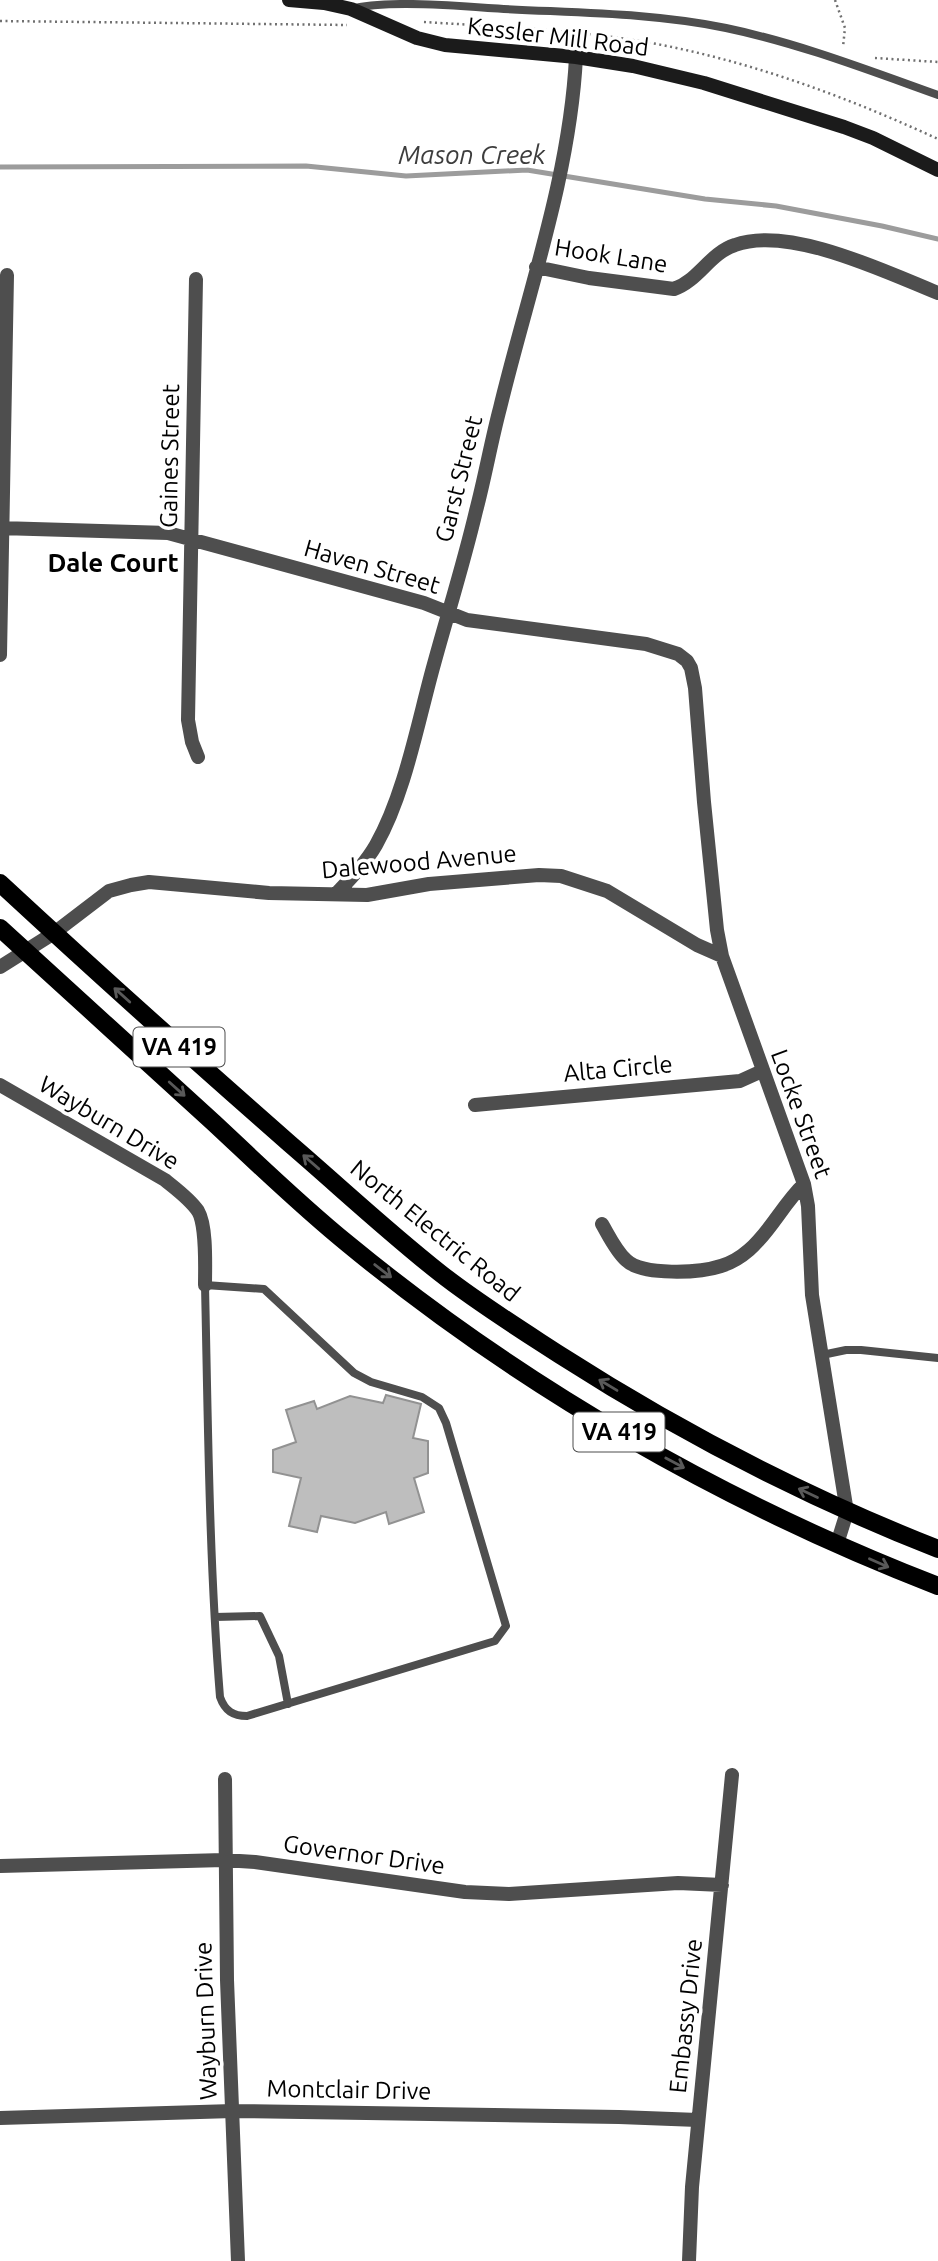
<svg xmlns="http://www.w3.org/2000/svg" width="938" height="2261" font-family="Ubuntu,sans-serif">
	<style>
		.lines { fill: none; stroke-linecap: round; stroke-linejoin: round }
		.stream { stroke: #9c9c9c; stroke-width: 5 }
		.building { fill: #bebebe; stroke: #929292; stroke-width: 2 }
		.path { stroke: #707070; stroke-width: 2.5; stroke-dasharray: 2 3.5; stroke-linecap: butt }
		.lane { stroke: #4e4e4e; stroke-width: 8 }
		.street { stroke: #4e4e4e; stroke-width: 14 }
		.secondary { stroke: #1b1b1b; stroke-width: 14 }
		.primary { stroke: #000; stroke-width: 18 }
		.oneway { stroke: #595959 }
		.labels { text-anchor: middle; stroke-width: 7; stroke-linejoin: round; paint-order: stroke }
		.shield { fill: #fff; stroke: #4c4c4c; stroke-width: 2 }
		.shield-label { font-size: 23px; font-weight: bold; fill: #000 }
		.street-label { font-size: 24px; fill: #000; stroke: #fff }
		.water-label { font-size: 26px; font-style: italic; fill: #3d3d3d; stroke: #fff }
		.neighbourhood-label { font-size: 26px; font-weight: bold; fill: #000; stroke: #fff }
	</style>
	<rect width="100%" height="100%" fill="#fff"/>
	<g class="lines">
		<path class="stream" d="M0,167L306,166L406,176L527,170L705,199L776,206L882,226L938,239"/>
	</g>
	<path class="building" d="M386,1395L421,1404L413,1438L428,1441V1473L414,1478L424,1512L389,1524L386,1512L355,1523L321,1516L317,1532L289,1526L301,1478L273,1472V1450L296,1442L286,1410L314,1401L317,1409L350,1396L383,1403Z"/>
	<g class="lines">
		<path class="path" d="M835,0L845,28L843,47
			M0,21L347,25
			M424,22C503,27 583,30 662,45C758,64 849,98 938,139
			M875,58L938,62"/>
		<path class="lane" d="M351,9C383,0 452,5 488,8C567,13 648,12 726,28C798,43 868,70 938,95
			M205,1285L264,1289L354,1373L371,1382L422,1397L439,1408L446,1423L506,1626L495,1641L247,1716C233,1716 225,1711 220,1697C209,1560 208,1422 205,1285Z
			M822,1355L846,1350H861L938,1358
			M215,1617L260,1616L279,1656L288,1704"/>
		<path class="street" d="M536,267L589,278L674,289C698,281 710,253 735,245C789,225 886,272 938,293
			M196,279L188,720L192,742L198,757
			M0,528L168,533L424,603L467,620L646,644L678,654L687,661L691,668L695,688L704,802L717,930L722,956L804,1184L808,1206L812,1295L847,1512L837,1544
			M0,655L7,275
			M336,894C350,879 365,864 376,845C405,794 418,721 434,664C448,613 464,562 476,511C485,477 491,442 500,408C528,292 570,176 576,57
			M0,967L54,933L109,891L131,885L149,882L269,893L367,895L429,884L539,875L561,876L607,891L697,945L722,956
			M0,1085L165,1180C176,1189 190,1199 198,1211C207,1226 205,1267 205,1285
			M475,1105L740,1081L762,1071
			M602,1224C609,1236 616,1251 626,1260C642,1276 700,1273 721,1266C731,1263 741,1257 749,1250C771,1231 783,1204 804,1184
			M225,1779L227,1980L238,2261
			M0,1866L224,1860L255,1862L465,1892L509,1894L678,1883L722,1885
			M0,2118L233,2111L619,2117L698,2120
			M689,2261L692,2187L732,1775"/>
		<path class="secondary" d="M289,0L324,3L351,9L417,38L445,45L576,57L633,66L704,83L844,127L873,138L938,170"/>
		<path class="primary" d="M0,883C95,971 192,1058 290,1144C340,1187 388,1232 440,1273C478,1303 520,1329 560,1355C680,1432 806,1497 938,1549
			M0,928C71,993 143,1058 214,1123C258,1164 301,1206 348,1244C523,1388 726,1504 938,1586"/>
	</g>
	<defs><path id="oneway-shaft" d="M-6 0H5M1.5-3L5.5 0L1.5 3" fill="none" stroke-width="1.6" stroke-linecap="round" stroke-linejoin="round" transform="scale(1.75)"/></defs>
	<g class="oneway">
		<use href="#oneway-shaft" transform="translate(122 995) rotate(-138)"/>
		<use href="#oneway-shaft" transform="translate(177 1089) rotate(42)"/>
		<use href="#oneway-shaft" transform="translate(311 1162) rotate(-139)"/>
		<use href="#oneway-shaft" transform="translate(383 1271) rotate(38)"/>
		<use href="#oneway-shaft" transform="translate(608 1385) rotate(-149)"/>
		<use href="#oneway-shaft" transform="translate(675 1463) rotate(28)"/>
		<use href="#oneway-shaft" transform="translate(808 1493) rotate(-155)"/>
		<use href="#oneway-shaft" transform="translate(879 1563) rotate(24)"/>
	</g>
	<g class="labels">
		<g class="shield">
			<rect x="133.5" y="1027.5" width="91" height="39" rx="5"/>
			<rect x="573.5" y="1412.5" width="91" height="39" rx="5"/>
		</g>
		<g class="shield-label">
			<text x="179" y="1055">VA 419</text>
			<text x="619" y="1440">VA 419</text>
		</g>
		<g class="street-label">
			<text transform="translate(558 37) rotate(7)" y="8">Kessler Mill Road</text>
			<text transform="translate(611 256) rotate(9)" y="8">Hook Lane</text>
			<text transform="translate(170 456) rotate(-89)" y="8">Gaines Street</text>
			<text transform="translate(459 479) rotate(-76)" y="8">Garst Street</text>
			<text transform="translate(372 567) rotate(16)" y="8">Haven Street</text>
			<text transform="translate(419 862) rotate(-5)" y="8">Dalewood Avenue</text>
			<text transform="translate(618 1069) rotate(-5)" y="8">Alta Circle</text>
			<text transform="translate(801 1114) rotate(70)" y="8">Locke Street</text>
			<text transform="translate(109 1123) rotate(31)" y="8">Wayburn Drive</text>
			<text transform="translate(435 1231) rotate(39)" y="8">North Electric Road</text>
			<text transform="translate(364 1855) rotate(8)" y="8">Governor Drive</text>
			<text transform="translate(686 2016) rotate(-84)" y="8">Embassy Drive</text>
			<text transform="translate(206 2021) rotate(-92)" y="8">Wayburn Drive</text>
			<text transform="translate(349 2090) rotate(1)" y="8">Montclair Drive</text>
		</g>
		<g class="water-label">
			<text x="472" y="164">Mason Creek</text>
		</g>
		<g class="neighbourhood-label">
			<text x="113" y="572">Dale Court</text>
		</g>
	</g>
</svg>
